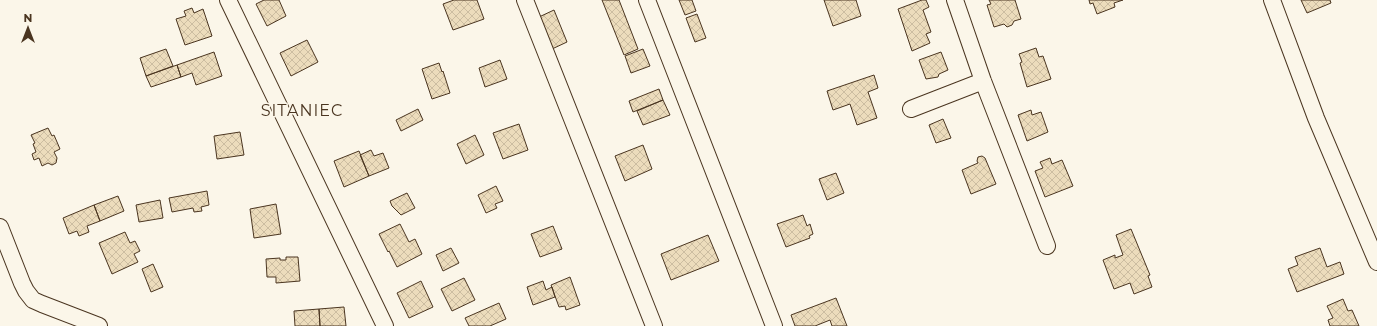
<svg xmlns="http://www.w3.org/2000/svg" width="1377" height="326" font-family="Montserrat,sans-serif">
	<style>
		.building { fill: url(#building-cross-hatch); stroke: #4a3520 }
		.lines { fill: none; stroke-linecap: round; stroke-linejoin: round }
		.street-casing { stroke: #4a3520; stroke-width: 18 }
		.street { stroke: #fbf6e9; stroke-width: 16 }
		.labels { text-anchor: middle; stroke-width: 3; stroke-linejoin: round; paint-order: stroke }
		.quarter-label { font-size: 16px; letter-spacing: 1px; fill: #4a3520; stroke: #fbf6e9 }
	</style>
	<defs>
		<pattern id="building-cross-hatch" width="8" height="8" patternUnits="userSpaceOnUse"><rect width="8" height="8" fill="#ecdcbc"/><path d="M0 0l8 8M0 8l8-8" fill="none" stroke="#ccbda1"/></pattern>
	</defs>
	<rect width="100%" height="100%" fill="#fbf6e9"/>
	<path class="building" d="M264,0H279L286,16L267,26L256,4Z
		M454,0H477L484,19L453,30L443,4Z
		M602,0H619L638,49L624,55Z
		M679,0H692L696,11L685,15Z
		M824,0H856L861,16L833,26Z
		M922,0H926L929,7L923,10L931,32L926,34L930,43L912,51L898,9Z
		M989,0H1015L1021,19L1014,21L1012,25L1007,27L1004,24L994,27L987,5L991,4Z
		M1089,0H1123L1114,3L1115,7L1097,14L1093,3L1090,4Z
		M1301,0H1330L1331,3L1307,13Z
		M192,8L194,13L203,9L212,36L185,45L176,19L186,16L184,11Z
		M554,10L567,42L552,49L539,17Z
		M697,14L706,38L695,42L686,18Z
		M307,40L318,62L291,76L280,53Z
		M1036,48L1039,57L1043,56L1051,79L1027,87L1020,63L1022,62L1019,54Z
		M166,49L173,66L146,76L140,58Z
		M643,49L650,66L631,73L625,56Z
		M214,52L222,76L196,85L192,73L181,77L177,65Z
		M941,52L948,70L939,74L938,77L926,79L919,60Z
		M500,60L507,79L485,87L479,68Z
		M439,63L442,72L443,71L450,93L432,99L422,69Z
		M177,65L181,77L151,87L146,76Z
		M874,75L878,88L868,92L877,118L857,125L850,104L833,110L827,91Z
		M659,89L663,100L633,112L629,101Z
		M663,100L670,115L643,125L637,111Z
		M418,109L423,120L401,131L396,120Z
		M1031,110L1032,115L1041,112L1048,132L1027,141L1018,115Z
		M943,119L951,138L936,143L929,125Z
		M519,124L528,150L503,159L493,133Z
		M48,128L52,136L54,135L60,149L54,152L57,158L56,163L52,165L48,163L42,166L39,158L34,160L32,154L36,152L33,144L35,143L31,135Z
		M240,132L244,155L217,159L214,136Z
		M475,135L484,155L466,164L457,144Z
		M643,145L652,169L625,181L615,156Z
		M371,150L374,156L383,153L389,168L369,176L360,155Z
		M359,151L369,176L344,187L334,161Z
		M982,156L985,158L996,184L971,194L962,170L978,163L977,161L978,157Z
		M1050,158L1052,164L1062,160L1073,186L1045,197L1035,171L1043,168L1040,162Z
		M836,173L844,193L827,200L819,179Z
		M496,186L503,201L495,204L497,208L486,213L478,195Z
		M207,191L209,205L201,207L202,211L194,212L193,208L172,212L169,198Z
		M407,193L415,208L401,215L392,206L390,201Z
		M118,196L124,211L100,221L94,205Z
		M160,200L163,218L139,222L136,205Z
		M276,204L281,234L254,238L250,209Z
		M94,205L100,221L87,226L89,232L79,236L77,231L69,234L63,218Z
		M803,215L807,226L810,224L813,234L809,236L810,238L786,247L777,224Z
		M400,224L409,242L415,239L422,254L397,267L389,251L388,252L379,234Z
		M553,226L562,249L540,257L531,234Z
		M1131,229L1150,275L1148,276L1152,287L1134,294L1130,283L1114,289L1103,260L1115,255V258L1123,255L1116,235Z
		M125,232L130,243L135,241L140,251L134,254L138,262L112,274L99,243Z
		M708,235L719,261L671,280L661,254Z
		M451,248L459,263L443,271L436,255Z
		M1320,248L1327,267L1340,262L1344,274L1297,292L1288,269L1298,265L1295,257Z
		M286,257H298L300,281L276,283V277H267L266,259L280,258V260H286Z
		M153,264L163,287L151,292L142,269Z
		M570,277L580,305L566,310L565,306L559,307L551,285Z
		M464,278L475,300L452,311L441,289Z
		M421,281L433,307L409,318L397,293Z
		M543,281L546,290L552,287L555,297L533,305L527,287Z
		M836,298L847,326H832L830,320L815,326H795L791,315Z
		M1343,299L1348,311L1352,310L1359,326H1330L1328,320L1333,318L1327,306Z
		M499,303L506,319L490,326H469L465,318Z
		M344,307L346,326H320L319,309Z
		M319,309L320,326H295L294,311Z"/>
	<g class="lines">
		<g class="street-casing">
			<path id="street" d="M228,0L385,326
				M525,0L654,326
				M647,0L774,326
				M955,0L983,81L1047,246
				M1272,0L1316,118L1377,262
				M911,109L983,81
				M0,227L22,283L26,291L33,300L42,304L99,326"/>
		</g>
		<use href="#street" class="street"/>
	</g>
	<g class="labels">
		<g class="quarter-label">
			<text x="302" y="116">SITANIEC</text>
		</g>
	</g>
	<g transform="translate(28 28)" stroke="#fbf6e9" stroke-width="3" paint-order="stroke">
	<path d="M0-3L7 15L0 10L-7 15Z" fill="#4a3520"/>
	<text y="-6" font-size="11" font-weight="bold" text-anchor="middle" fill="#4a3520">N</text>
	</g>
</svg>
